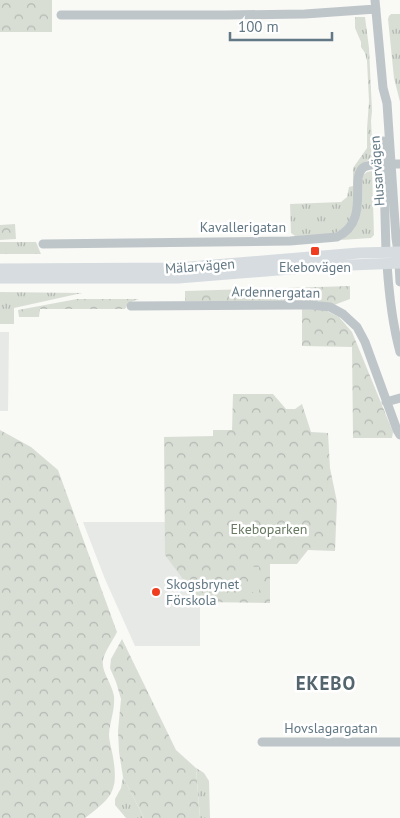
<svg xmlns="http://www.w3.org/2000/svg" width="400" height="818" font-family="'PT Sans',sans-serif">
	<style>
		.built { fill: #e7e9e7 }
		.grass { fill: url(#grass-tufts) }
		.forest { fill: url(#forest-crowns) }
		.pitch { fill: #d9ded5 }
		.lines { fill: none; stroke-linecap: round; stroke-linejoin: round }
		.minor { stroke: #bfc6c9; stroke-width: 9 }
		.major { stroke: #d6dcdf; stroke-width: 11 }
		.poi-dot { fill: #f03d1f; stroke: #fff; stroke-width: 2 }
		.labels { text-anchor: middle; stroke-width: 5; stroke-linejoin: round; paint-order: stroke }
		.street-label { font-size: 14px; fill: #627884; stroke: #fff }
		.poi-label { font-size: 14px; fill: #627884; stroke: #fff }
		.park-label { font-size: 14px; fill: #687a61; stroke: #fff }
		.district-label { font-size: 19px; font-weight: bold; letter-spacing: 1px; fill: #54656e; stroke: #fff }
	</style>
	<defs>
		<pattern id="grass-tufts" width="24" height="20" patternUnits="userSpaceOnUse" patternTransform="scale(1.25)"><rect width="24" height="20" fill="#d9ded5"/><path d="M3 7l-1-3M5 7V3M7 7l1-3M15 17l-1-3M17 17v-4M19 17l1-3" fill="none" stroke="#b3b9b2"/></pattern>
		<pattern id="forest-crowns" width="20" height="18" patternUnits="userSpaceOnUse" patternTransform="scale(1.25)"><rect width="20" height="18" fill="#d9ded5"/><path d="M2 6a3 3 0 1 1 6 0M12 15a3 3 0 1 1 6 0" fill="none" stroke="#b3b9b2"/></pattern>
	</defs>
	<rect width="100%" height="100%" fill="#f9f9f6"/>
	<path class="built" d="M0,332H9L8,411H0Z
		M83,522H168L201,582L200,602V646H135L105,579Z"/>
	<path class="grass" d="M391,14H400V102L394,78L388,19L389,16Z
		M355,17H365L369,48L372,111L371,121L373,158L361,164L355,203L350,222L343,229L335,233L316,236H295L291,233L290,204L341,202L347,197L349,187L353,186V168L367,148V129L369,101L367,61L365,53L361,47V42L355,28Z
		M372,171L374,235L371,238L341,240C370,218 358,205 363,175L367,172Z
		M0,242H36L41,254H0Z
		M0,292L82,293L14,308V324H0Z
		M196,768L204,773L209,781L210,818H200Z
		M123,777L144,818H126L115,805V799L121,788Z"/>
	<path class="forest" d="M0,0H52V32H0Z
		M15,224L16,239L0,240V225Z
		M350,286V299L334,305L318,301H185V291Z
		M77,299H139L128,303L125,309H40L39,317H19L18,310Z
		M302,307L323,309L339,317L352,332L393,432L392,438H353L352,347L302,346Z
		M233,394H273L286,409H295L302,404L311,432L328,433L330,468L337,502L335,551L308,550L297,564H270V603L200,602L165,555L164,437L213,436V430H232Z
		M0,430L31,447L58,470L117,632C113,640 105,651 103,660C101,672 112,683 114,696C115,710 110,721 109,734C109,741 112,750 113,757C119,792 111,798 85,818H0Z
		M122,639L176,750L196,768L200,818H144L123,777L119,752L118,731L121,699L116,682L110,668L111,659Z"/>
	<path class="pitch" d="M248,567H259V592H249Z"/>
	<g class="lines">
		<path class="minor" d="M375,0L383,88L387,103L396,238L398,252
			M61,15H225L305,14L376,9
			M383,141L386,252
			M43,244L290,241L337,237C372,220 348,178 364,167C371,163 392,164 400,164
			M399,263L400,282
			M387,264C389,294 392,323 400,352
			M131,306L298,305H311L330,307L343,314L357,327L365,342L397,430L400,435
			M386,402L400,398
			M262,742H400"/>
		<path class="major" d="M0,269L178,268L359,253L400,252
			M0,278H178L327,266L400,263"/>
	</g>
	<g class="poi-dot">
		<rect x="310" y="246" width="10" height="10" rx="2.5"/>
		<circle cx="156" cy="592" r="5"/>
	</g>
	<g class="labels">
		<g class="street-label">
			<text transform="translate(377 171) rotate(-94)" y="5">Husarvägen</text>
			<text x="243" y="232">Kavallerigatan</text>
			<text transform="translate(200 266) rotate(-4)" y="5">Mälarvägen</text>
			<text transform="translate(276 292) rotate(1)" y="5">Ardennergatan</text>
			<text x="331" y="733">Hovslagargatan</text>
		</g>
		<g class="poi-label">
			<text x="315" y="272">Ekebovägen</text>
			<text x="166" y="589" text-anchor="start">Skogsbrynet<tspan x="166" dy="16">Förskola</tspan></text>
		</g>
		<g class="park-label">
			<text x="269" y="534">Ekeboparken</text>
		</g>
		<g class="district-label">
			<text x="326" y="690">EKEBO</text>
		</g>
	</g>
	<path d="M230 32v8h102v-8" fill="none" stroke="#627884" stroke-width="2.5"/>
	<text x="238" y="32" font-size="15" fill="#627884" stroke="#ffffff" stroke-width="4" paint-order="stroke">100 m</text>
</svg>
